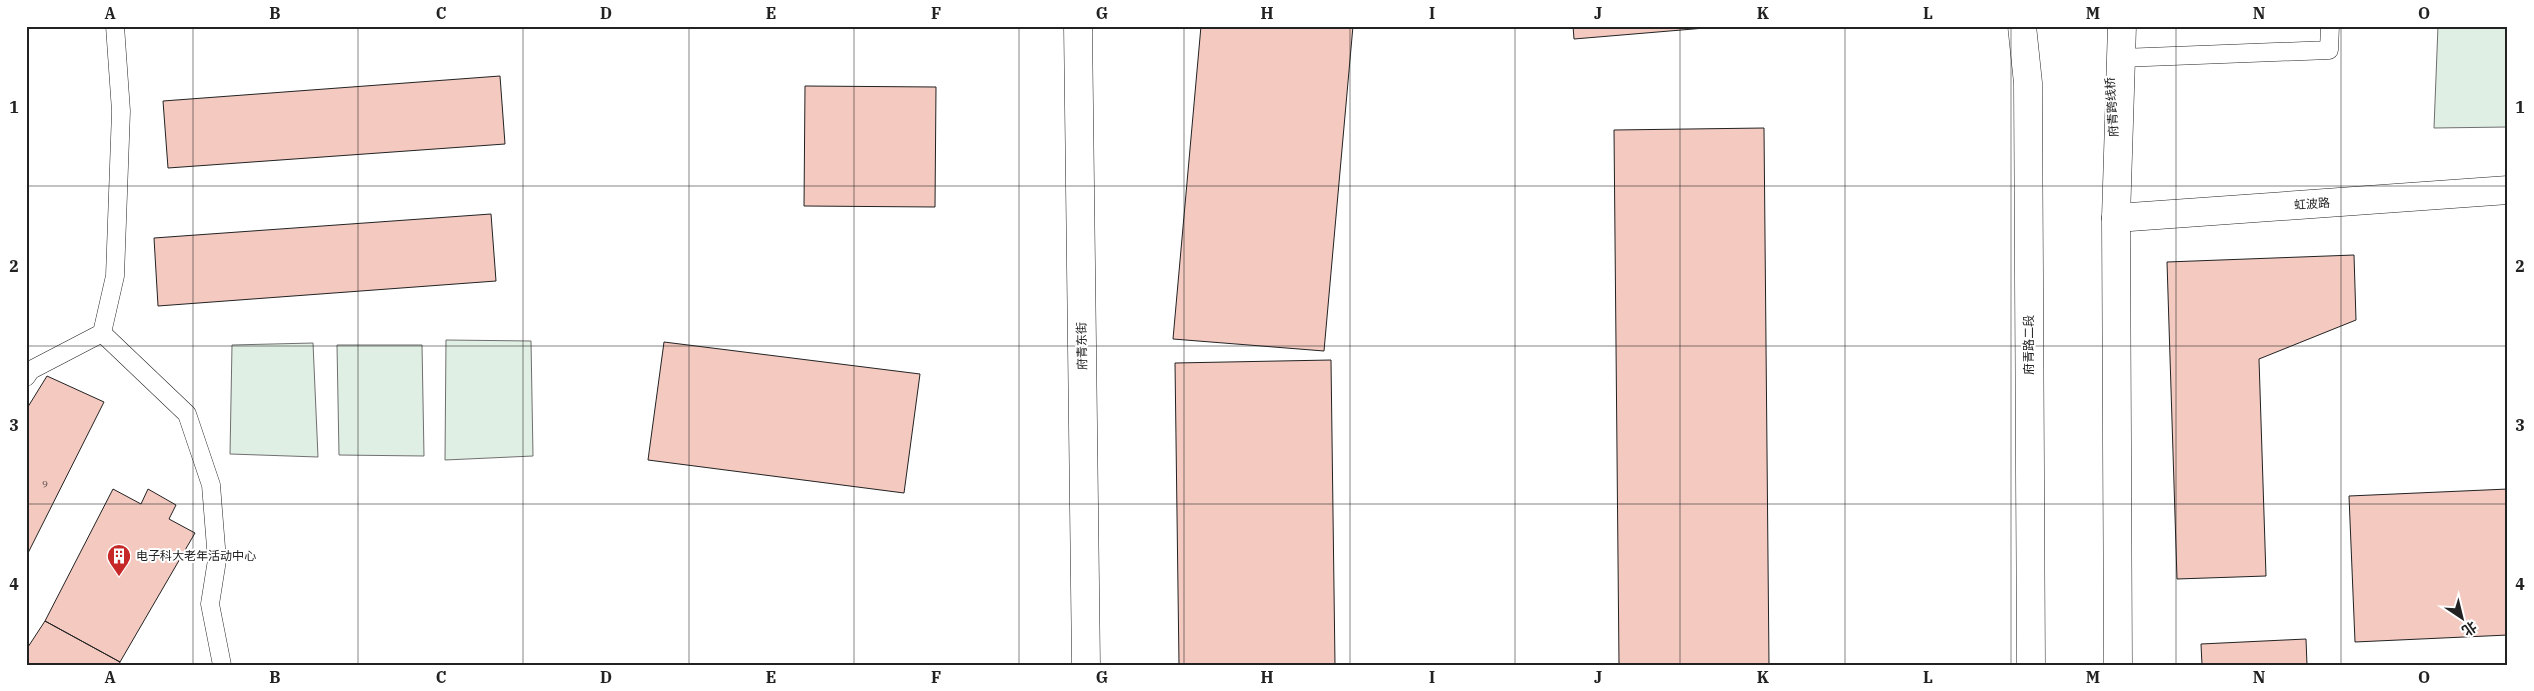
<svg xmlns="http://www.w3.org/2000/svg" width="2534" height="691" font-family="'IBM Plex Serif','Noto Sans SC',serif">
	<style>
		.green { fill: #e0efe3; stroke: #6f6f6f }
		.building { fill: #f3c9c0; stroke: #222 }
		.lines { fill: none; stroke-linecap: round; stroke-linejoin: round }
		.service-casing { stroke: #222; stroke-width: 19 }
		.minor-casing { stroke: #222; stroke-width: 29 }
		.primary-casing { stroke: #222; stroke-width: 29 }
		.service { stroke: #fff; stroke-width: 18 }
		.minor { stroke: #fff; stroke-width: 28 }
		.primary { stroke: #fff; stroke-width: 28 }
		.grid { fill: none; stroke: #222; stroke-width: 1; stroke-opacity: 0.55 }
		.labels { text-anchor: middle; stroke-width: 4; stroke-linejoin: round; paint-order: stroke }
		.number-label { font-size: 10px; fill: #564c4a }
		.street-label { font-size: 12px; fill: #222; stroke: #fff }
		.poi-label { font-size: 12px; fill: #222; stroke: #fff; text-anchor: start }
		.neatline { fill: none; stroke: #222; stroke-width: 2 }
		.grid-label { font-size: 16px; text-anchor: middle; font-weight: bold; fill: #222 }
	</style>
	<rect width="100%" height="100%" fill="#fff"/>
	<path class="green" d="M2438,26H2508V127L2434,128Z
		M446,340L531,341L533,456L445,460Z
		M313,343L318,457L230,454L232,345Z
		M337,345H422L424,456L339,455Z"/>
	<path class="building" d="M1201,26H1353L1324,351L1173,339Z
		M1573,26H1729L1574,39Z
		M500,76L505,144L168,168L163,101Z
		M805,86L936,87L935,207L804,206Z
		M1764,128L1769,665H1619L1614,130Z
		M491,214L496,281L158,306L154,238Z
		M2354,255L2356,320L2259,359L2266,576L2177,579L2167,262Z
		M664,342L920,374L904,493L648,460Z
		M1331,360L1335,665H1179L1175,363Z
		M47,376L104,402L26,557V410Z
		M113,489L141,504L148,489L176,505L169,519L195,533L120,662L45,621Z
		M2508,489V635L2355,642L2349,496Z
		M45,621L120,662L119,665H26V650Z
		M2306,639L2307,665H2202L2201,644Z"/>
	<g class="lines">
		<g class="service-casing">
			<path id="service" d="M115,26L121,111L115,276L102,333L187,414L211,485L217,560L210,604L222,665
				M2121,58L2329,50L2330,26
				M26,377L31,370L102,333"/>
		</g>
		<g class="minor-casing">
			<path id="minor" d="M1078,26L1086,665
				M2116,218L2508,190"/>
		</g>
		<g class="primary-casing">
			<path id="primary" d="M2022,26L2028,83L2031,665
				M2118,665L2116,218L2122,26"/>
		</g>
		<use href="#service" class="service"/>
		<use href="#minor" class="minor"/>
		<use href="#primary" class="primary"/>
	</g>
	<path class="grid" d="M193,26V665M358,26V665M523,26V665M689,26V665M854,26V665M1019,26V665M1184,26V665M1350,26V665M1515,26V665M1680,26V665M1845,26V665M2011,26V665M2176,26V665M2341,26V665M26,186H2508M26,346H2508M26,504H2508"/>
	<defs>
		<g id="building-pin" transform="scale(1.25)"><path d="M0 17L-7.5 6A9.5 9.5 0 1 1 7.5 6Z" fill="#c62828" stroke="#fff"/><path d="M-4-6H4V6H1V3H-1V6H-4ZM-2.5-4.3h1.7v1.8h-1.7ZM.8-4.3h1.7v1.8H.8ZM-2.5-1h1.7V.8h-1.7ZM.8-1h1.7V.8H.8Z" fill="#fff"/></g>
	</defs>
	<g fill-rule="evenodd">
		<use href="#building-pin" x="119" y="556"/>
	</g>
	<g class="labels">
		<g class="number-label">
			<text x="45" y="488">9</text>
		</g>
		<g class="street-label">
			<text transform="translate(2112 107) rotate(-94)" y="4">府青跨线桥</text>
			<text transform="translate(2312 204) rotate(-4)" y="4">虹波路</text>
			<text transform="translate(2029 345) rotate(-90)" y="4">府青路二段</text>
			<text transform="translate(1082 346) rotate(-91)" y="4">府青东街</text>
		</g>
		<g class="poi-label">
			<text x="136" y="560">电子科大老年活动中心</text>
		</g>
	</g>
	<rect width="2534" height="691" fill="none" stroke="#ffffff" stroke-width="55"/>
	<g transform="translate(2462 618) rotate(145)" stroke="#ffffff" stroke-width="4" paint-order="stroke">
	<path d="M0-4L9 19L0 12L-9 19Z" fill="#222222"/>
	<text y="-8" font-size="14" font-weight="bold" text-anchor="middle" fill="#222222">北</text>
	</g>
	<rect x="28" y="28" width="2478" height="636" class="neatline"/>
	<g class="grid-label">
		<text x="110" y="19">A</text>
		<text x="275" y="19">B</text>
		<text x="441" y="19">C</text>
		<text x="606" y="19">D</text>
		<text x="771" y="19">E</text>
		<text x="936" y="19">F</text>
		<text x="1102" y="19">G</text>
		<text x="1267" y="19">H</text>
		<text x="1432" y="19">I</text>
		<text x="1598" y="19">J</text>
		<text x="1763" y="19">K</text>
		<text x="1928" y="19">L</text>
		<text x="2093" y="19">M</text>
		<text x="2259" y="19">N</text>
		<text x="2424" y="19">O</text>
		<text x="14" y="113">1</text>
		<text x="2520" y="113">1</text>
		<text x="14" y="272">2</text>
		<text x="2520" y="272">2</text>
		<text x="14" y="431">3</text>
		<text x="2520" y="431">3</text>
		<text x="14" y="590">4</text>
		<text x="2520" y="590">4</text>
		<text x="110" y="683">A</text>
		<text x="275" y="683">B</text>
		<text x="441" y="683">C</text>
		<text x="606" y="683">D</text>
		<text x="771" y="683">E</text>
		<text x="936" y="683">F</text>
		<text x="1102" y="683">G</text>
		<text x="1267" y="683">H</text>
		<text x="1432" y="683">I</text>
		<text x="1598" y="683">J</text>
		<text x="1763" y="683">K</text>
		<text x="1928" y="683">L</text>
		<text x="2093" y="683">M</text>
		<text x="2259" y="683">N</text>
		<text x="2424" y="683">O</text>
	</g>
</svg>
